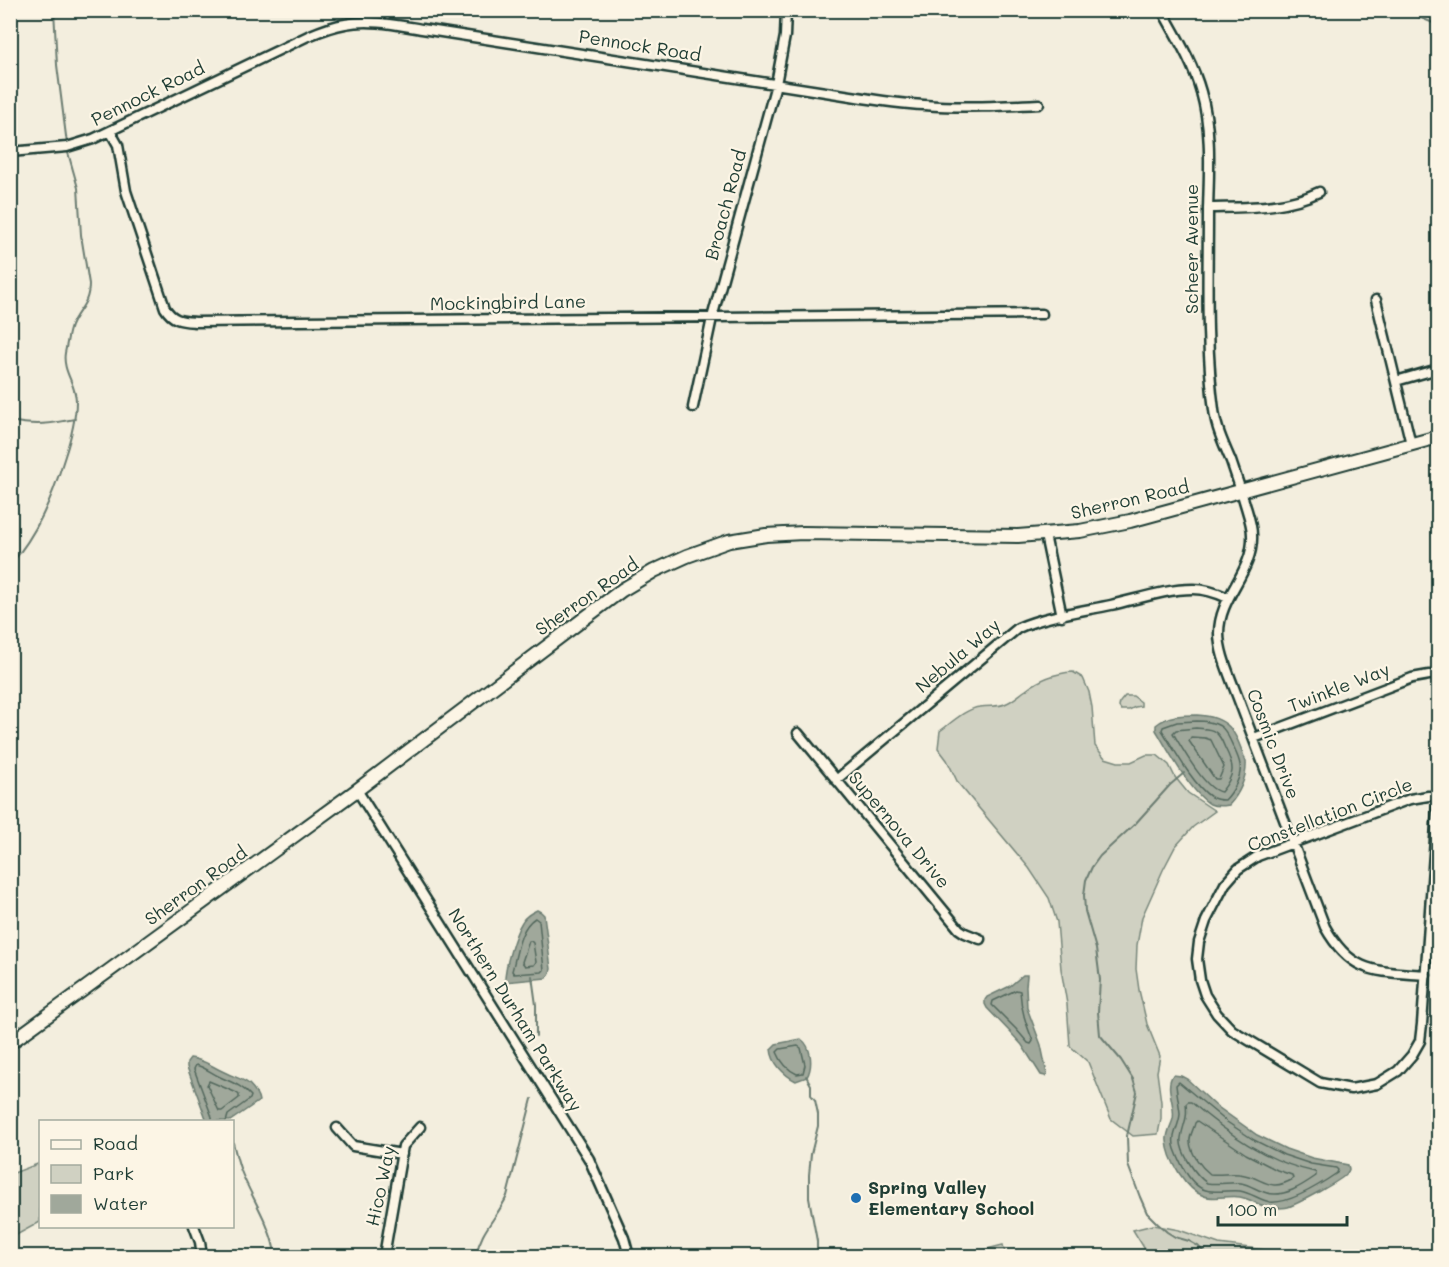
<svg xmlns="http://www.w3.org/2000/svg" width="1449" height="1267" font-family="Mali,sans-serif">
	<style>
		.green { fill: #d0d1c2; stroke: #78877b; stroke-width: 1.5 }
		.water { fill: #a0a89b; stroke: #6c7d72; stroke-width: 1.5 }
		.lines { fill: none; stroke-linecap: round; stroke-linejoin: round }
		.shore { stroke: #53685d; stroke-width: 1.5 }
		.stream { stroke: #6c7d72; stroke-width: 2 }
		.street-casing { stroke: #1f3d34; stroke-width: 13 }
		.secondary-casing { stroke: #1f3d34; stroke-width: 16 }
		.street { stroke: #fcf5e5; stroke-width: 8 }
		.secondary { stroke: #fcf5e5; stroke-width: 12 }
		.poi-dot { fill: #1f6fb2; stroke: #fcf5e5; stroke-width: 2 }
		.labels { text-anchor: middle; stroke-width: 4.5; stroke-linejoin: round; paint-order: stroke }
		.street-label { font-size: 18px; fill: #1f3d34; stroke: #fcf5e5 }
		.poi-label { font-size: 18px; font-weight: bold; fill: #1f3d34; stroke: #fcf5e5; text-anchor: start }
	</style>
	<rect width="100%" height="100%" fill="#f3eede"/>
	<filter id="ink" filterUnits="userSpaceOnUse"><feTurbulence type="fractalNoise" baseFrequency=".0167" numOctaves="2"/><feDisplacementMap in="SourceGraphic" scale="12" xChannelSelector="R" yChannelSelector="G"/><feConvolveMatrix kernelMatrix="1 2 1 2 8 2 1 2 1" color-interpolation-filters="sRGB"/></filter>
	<g filter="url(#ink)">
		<path class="green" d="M1073,672L1083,678L1089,692L1092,707L1095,746L1105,758L1118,762H1131L1146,755H1157L1169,765L1175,777L1188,793L1215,811L1193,827L1175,847L1163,870L1142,917L1137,945L1136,969L1139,990L1147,1024L1160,1056L1157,1072L1161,1102V1119L1158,1134L1133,1136L1111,1119L1088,1062L1070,1046L1067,1004L1061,969L1057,922L1049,898L1029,868L958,783L947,760L938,748L940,731C951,723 967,708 980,707C990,705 998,708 1007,703C1014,700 1020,694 1026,690C1040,679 1056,673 1073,672Z
			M1125,696H1133L1141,702V706L1135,707L1129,710H1121L1119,707L1120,702Z
			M40,1163V1222L11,1238V1174Z
			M1153,1225L1179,1230L1219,1244L1311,1256H1149L1133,1230Z
			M1003,1245L1006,1256H960Z"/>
		<path class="water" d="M1197,715C1231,717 1235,732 1246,762C1247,778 1239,794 1229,805C1223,806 1216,807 1210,804C1192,794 1167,749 1156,730V725C1168,715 1181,715 1197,715Z
			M537,910L541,912L544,915L551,969L549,975L546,978L505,982C504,969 515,933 522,922C525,916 531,913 537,910Z
			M1023,975H1027V976L1026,986L1027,1008L1041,1045L1047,1074L1045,1076L1041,1075L1022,1045L1011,1033L987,1008L985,1004V1000L987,997L1010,986Z
			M801,1039C812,1047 813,1066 807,1077L796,1081C784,1075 772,1063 771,1049L776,1044Z
			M190,1058C203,1059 211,1066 222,1071C231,1076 241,1078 249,1084C254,1089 258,1094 259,1101L230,1121H207L187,1067V1062Z
			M1173,1075L1181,1076L1187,1079L1215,1105L1257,1135L1286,1149L1312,1158L1348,1165C1349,1169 1350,1169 1347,1173C1343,1180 1297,1204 1288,1207C1284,1208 1279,1208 1274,1208C1261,1208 1252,1199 1240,1197C1228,1195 1215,1200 1204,1196C1186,1190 1168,1159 1167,1141C1166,1134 1171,1126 1173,1119C1176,1105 1164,1087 1173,1075Z"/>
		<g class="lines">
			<path class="shore" d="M1197,721C1205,721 1213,722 1220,726C1226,730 1228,736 1231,742C1234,749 1239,757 1240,765C1242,776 1233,792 1225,800C1220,800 1216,800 1211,797C1194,786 1173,748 1162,730L1163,727L1177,722Z
				M1196,728C1203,729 1210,728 1215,732C1220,735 1223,743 1225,748C1235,767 1235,775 1221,792C1205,790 1182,748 1173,733L1176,730Z
				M1191,737L1205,738L1211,740L1224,767L1219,779H1215L1189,741Z
				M535,918L539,921L544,970L542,972L514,974L512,971C517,954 519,928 535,918Z
				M529,941H531L533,943L536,962L534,965L525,966L522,962Z
				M1016,990L1020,991C1021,1010 1026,1024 1033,1041L1031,1044L1028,1043L1016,1029L992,1005L993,1001Z
				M798,1046L801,1048L805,1065L803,1073L797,1074C788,1070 781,1062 777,1052L780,1049Z
				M209,1081L237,1093L239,1095V1098L222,1111H219L207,1085Z
				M1179,1082L1227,1122L1254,1140L1284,1155L1311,1164L1336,1168L1338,1170L1337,1173C1321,1184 1290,1204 1270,1202C1260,1200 1251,1193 1240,1191C1231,1190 1221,1192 1212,1191C1192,1191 1181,1165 1175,1149C1170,1135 1180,1126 1180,1113C1179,1104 1177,1094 1176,1085Z
				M1188,1102H1191C1227,1133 1267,1162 1315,1172L1316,1174V1176C1303,1185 1284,1198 1267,1193C1258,1191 1251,1185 1241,1183C1229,1182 1218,1185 1207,1183C1196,1176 1179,1151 1181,1138C1183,1123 1188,1121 1186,1104Z
				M1197,1121L1246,1154L1277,1170L1292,1175L1293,1179C1268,1194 1263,1176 1239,1174C1230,1173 1220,1175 1210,1174C1201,1167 1191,1154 1190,1142C1189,1136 1194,1129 1195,1123Z
				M212,1122V1117L194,1069L196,1065C204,1067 210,1072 218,1076C230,1082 242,1085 251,1096L250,1099L228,1115L226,1122"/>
			<path class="stream" d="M54,10L57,65L67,144
				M1402,10L1438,25
				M10,421C36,426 50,424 75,419
				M10,565C37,534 52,498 64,459C70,441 76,421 76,401C76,384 62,371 65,353C67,344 68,334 71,326C78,309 89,305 89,284L81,235L78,188L67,149
				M1184,773L1170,785L1135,824L1100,856L1092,867L1086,880L1084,895L1085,911L1096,949L1100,980L1098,1012L1100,1035L1121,1060L1133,1079L1137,1092L1127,1136L1128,1165L1140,1197L1147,1213L1158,1224L1167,1232L1175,1237L1189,1241L1198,1246L1207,1256
				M532,976L536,1005V1036
				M806,1076L811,1085V1095L815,1100L818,1114V1126L811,1154L809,1175V1198L817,1241V1256
				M232,1139C235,1150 237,1160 241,1171C251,1196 268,1221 274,1248
				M476,1256C480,1231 497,1218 507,1196L532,1099"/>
			<g class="street-casing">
				<path id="street" d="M1162,10C1177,37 1193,63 1201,92C1212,130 1209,171 1208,210C1208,276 1205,344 1214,410C1216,428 1224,445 1231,461C1236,476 1241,490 1245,504C1248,514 1252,525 1252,535C1254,572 1219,596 1219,633C1219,650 1227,669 1233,685L1325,927C1352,975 1376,971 1426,975
					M110,131L118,145L126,191L165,308C173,321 182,321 195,322L1042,314
					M10,152L67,147L93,139L308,36C320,31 332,26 345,24C370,19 397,25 422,29L851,96C875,100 900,104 924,105C963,108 1001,106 1039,104
					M1208,208C1246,207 1284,209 1319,192
					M1376,300L1411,444
					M1396,381L1438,369
					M693,407L712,318L776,84L785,36L786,10
					M1045,535L1062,616
					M798,733L959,929L965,933L980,939
					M1254,738L1412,678L1429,675H1438
					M836,780L1018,628C1045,616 1082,611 1111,605C1138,599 1166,589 1193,589C1205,589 1217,593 1228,598
					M357,790L589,1159L624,1238L629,1256
					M1428,796H1438L1422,1024L1420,1041L1412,1055L1398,1071L1377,1084L1351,1089L1320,1083L1232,1030L1217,1014L1205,995L1200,980L1197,959L1199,942L1206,921L1225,884L1238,869L1258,856L1410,799Z
					M337,1128L353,1146L402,1154
					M194,1226L200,1242L202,1256
					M384,1256L403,1146L420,1127"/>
			</g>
			<g class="secondary-casing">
				<path id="secondary" d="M10,1043L357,790L622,590L654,571L687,556L729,541L766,535L803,533L1018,536L1080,531L1130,521L1438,437"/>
			</g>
			<use href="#street" class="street"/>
			<use href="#secondary" class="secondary"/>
		</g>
	</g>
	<circle class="poi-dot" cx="856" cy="1198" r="6"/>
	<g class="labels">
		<g class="street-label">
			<text transform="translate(640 46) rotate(9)" y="6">Pennock Road</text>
			<text transform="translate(148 94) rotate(-26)" y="6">Pennock Road</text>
			<text transform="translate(726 205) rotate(-75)" y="6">Broach Road</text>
			<text transform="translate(1192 249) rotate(-90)" y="6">Scheer Avenue</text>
			<text transform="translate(508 303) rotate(-1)" y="6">Mockingbird Lane</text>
			<text transform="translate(1130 500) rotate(-13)" y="6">Sherron Road</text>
			<text transform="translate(587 597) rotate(-35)" y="6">Sherron Road</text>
			<text transform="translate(958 656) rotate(-40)" y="6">Nebula Way</text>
			<text transform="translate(1339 688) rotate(-21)" y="6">Twinkle Way</text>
			<text transform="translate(1273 744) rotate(69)" y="6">Cosmic Drive</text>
			<text transform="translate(1330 815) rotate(-21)" y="6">Constellation Circle</text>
			<text transform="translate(899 830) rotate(50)" y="6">Supernova Drive</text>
			<text transform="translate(196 886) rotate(-36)" y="6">Sherron Road</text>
			<text transform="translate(515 1010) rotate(58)" y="6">Northern Durham Parkway</text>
			<text transform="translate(381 1186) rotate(-78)" y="6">Hico Way</text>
		</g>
		<g class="poi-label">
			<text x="868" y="1194">Spring Valley<tspan x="868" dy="21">Elementary School</tspan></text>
		</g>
	</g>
	<rect width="1449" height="1267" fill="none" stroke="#fcf5e5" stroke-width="36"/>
	<rect x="18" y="18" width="1413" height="1231" fill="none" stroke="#1f3d34" stroke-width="2" filter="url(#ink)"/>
	<rect x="39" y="1120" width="195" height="108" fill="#fcf5e5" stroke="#a4ab9e" stroke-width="1.5"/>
	<rect x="51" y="1140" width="30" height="9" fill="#fcf5e5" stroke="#a4ab9e" stroke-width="1.5"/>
	<text x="93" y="1150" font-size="18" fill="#1f3d34">Road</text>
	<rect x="51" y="1165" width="30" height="18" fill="#d0d1c2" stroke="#a4ab9e" stroke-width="1.5"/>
	<text x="93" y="1180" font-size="18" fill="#1f3d34">Park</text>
	<rect x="51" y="1195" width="30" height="18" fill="#a0a89b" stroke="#a4ab9e" stroke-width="1.5"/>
	<text x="93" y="1210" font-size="18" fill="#1f3d34">Water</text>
	<path d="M1218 1216v9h129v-9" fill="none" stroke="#1f3d34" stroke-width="3"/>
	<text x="1227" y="1216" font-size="18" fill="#1f3d34" stroke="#fcf5e5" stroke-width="4.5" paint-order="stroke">100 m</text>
</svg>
